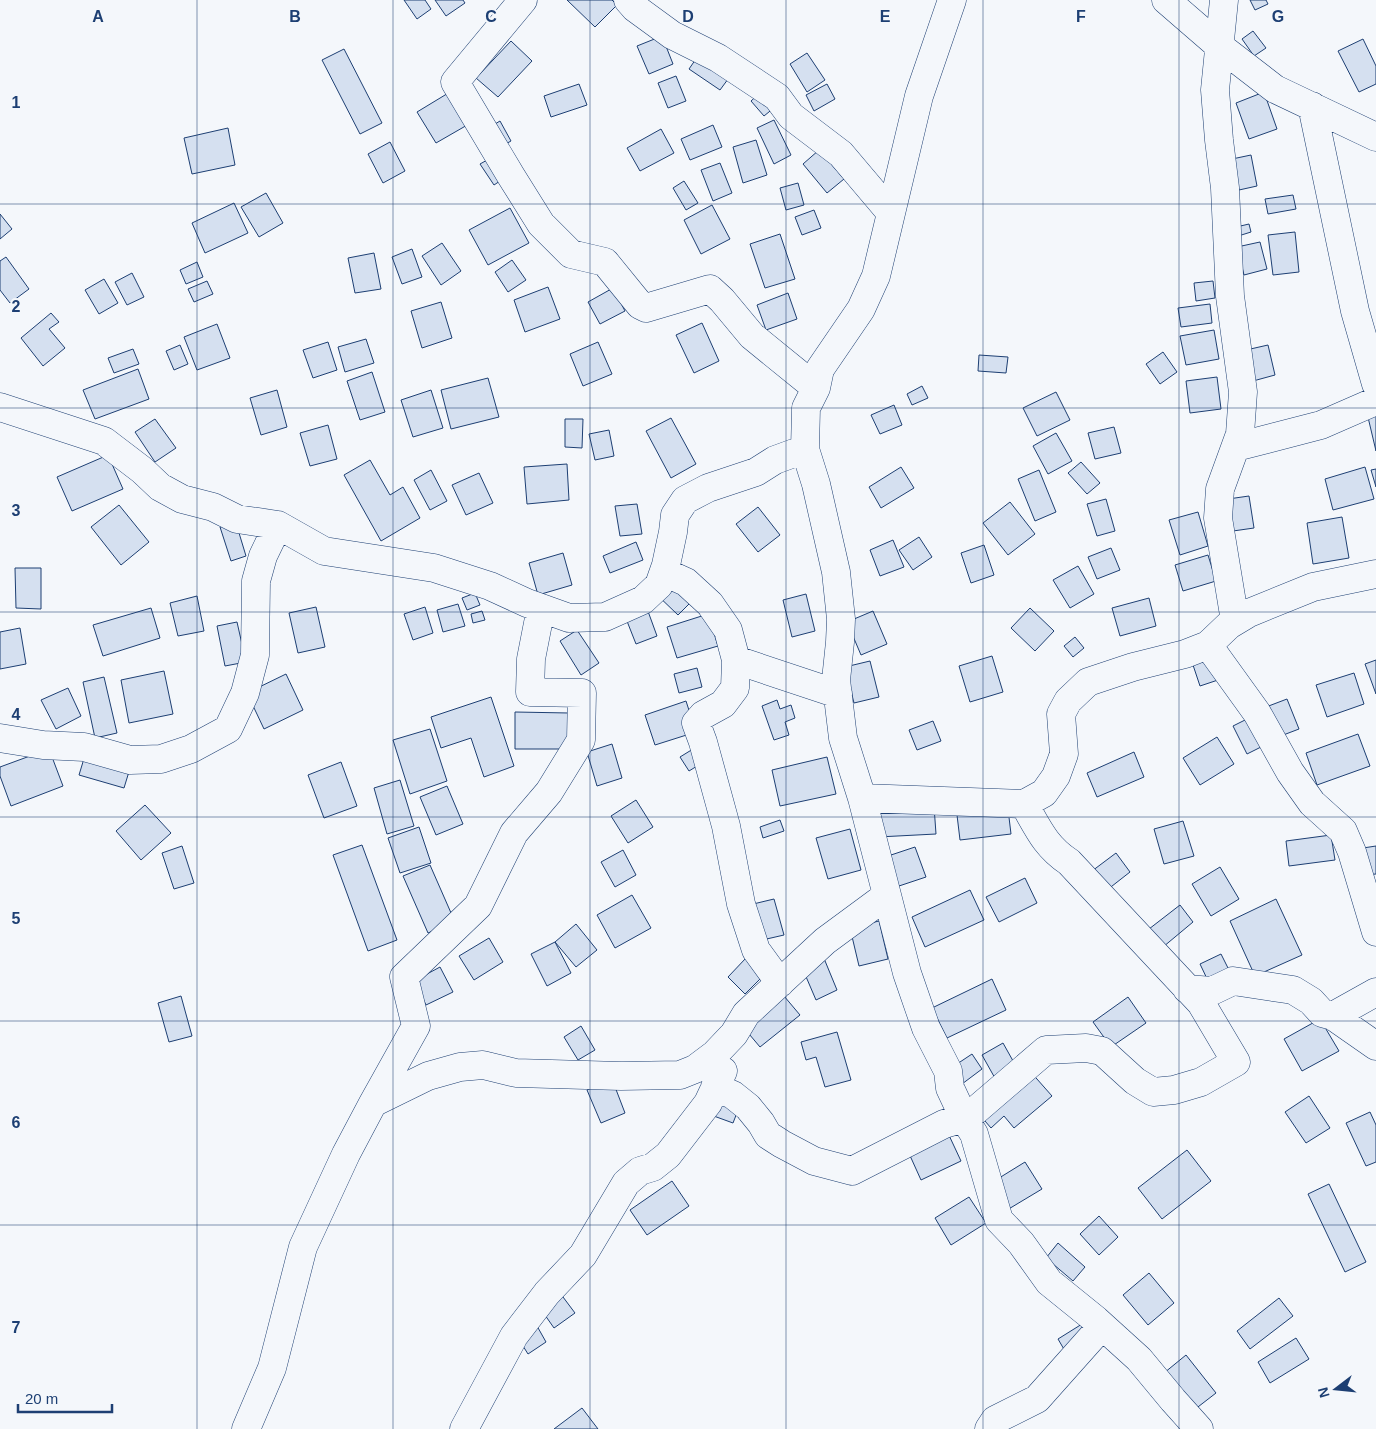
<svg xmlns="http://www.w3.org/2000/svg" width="1376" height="1429" font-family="Arial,sans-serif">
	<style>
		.building { fill: #d5e0f0; stroke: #1d3f73 }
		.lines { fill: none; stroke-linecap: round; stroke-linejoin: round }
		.street-casing { stroke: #1d3f73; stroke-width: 29 }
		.street { stroke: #f4f7fb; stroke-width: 28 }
		.grid { fill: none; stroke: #1d3f73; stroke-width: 1; stroke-opacity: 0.55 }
		.grid-label { font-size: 16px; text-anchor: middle; font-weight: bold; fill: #1d3f73; stroke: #f4f7fb; stroke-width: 4; stroke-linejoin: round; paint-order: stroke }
	</style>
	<rect width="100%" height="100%" fill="#f4f7fb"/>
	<path class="building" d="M404,0H425L431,9L417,19Z
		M435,0H463L465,3L446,16Z
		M567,0H612L617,5L595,27Z
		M1250,0H1266L1268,4L1255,10Z
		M1253,31L1266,48L1254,56L1242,39Z
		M662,36L673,64L649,74L637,46Z
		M1363,39L1376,66V84L1359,92L1338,51Z
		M511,41L532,61L498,97L476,78Z
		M344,49L382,123L360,134L322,60Z
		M700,53L731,75L720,90L689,69Z
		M807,53L825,80L807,92L790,64Z
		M676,76L686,101L668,108L658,83Z
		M579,84L587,105L551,117L544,96Z
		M827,84L835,99L814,111L806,95Z
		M762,91L775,107L764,116L751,101Z
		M450,92L469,124L436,143L417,112Z
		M1264,92L1277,129L1249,139L1236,103Z
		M774,120L791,155L774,164L757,128Z
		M500,121L511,141L502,146L490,127Z
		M713,125L722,147L690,160L681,139Z
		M228,128L235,165L192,174L184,138Z
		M661,129L674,153L640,171L627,148Z
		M756,140L767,175L743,183L733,147Z
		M390,142L405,171L383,183L368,154Z
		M819,150L844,179L827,193L803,164Z
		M1251,155L1257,186L1239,190L1232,159Z
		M489,159L503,179L494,185L480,164Z
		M720,163L732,193L713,201L701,170Z
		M684,181L698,203L686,210L673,188Z
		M798,183L804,205L786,210L780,188Z
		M266,193L283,223L259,237L241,207Z
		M1293,195L1296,209L1268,214L1265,199Z
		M234,203L248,233L205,253L192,223Z
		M712,205L730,239L701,254L684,220Z
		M510,208L529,243L488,265L469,230Z
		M814,210L821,228L802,235L795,217Z
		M0,214L12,229L0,239Z
		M1249,224L1251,232L1235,237L1232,228Z
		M1295,232L1299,272L1273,275L1268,235Z
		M780,234L795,279L765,288L750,244Z
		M1260,242L1267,269L1244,275L1237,247Z
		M442,243L461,271L441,285L422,256Z
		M412,249L422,277L402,284L392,257Z
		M374,253L381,289L355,293L348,258Z
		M6,257L29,289L10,303L0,290V261Z
		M512,260L526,280L508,292L495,272Z
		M197,262L203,277L186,284L180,270Z
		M132,273L144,297L127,305L115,282Z
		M104,279L118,303L99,314L85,290Z
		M207,281L213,294L194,302L188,289Z
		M1213,281L1215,298L1196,301L1194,283Z
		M548,287L560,319L525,332L514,300Z
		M613,288L625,311L600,324L588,302Z
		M788,293L797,319L766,330L757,305Z
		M441,302L452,338L422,348L411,311Z
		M1210,304L1212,323L1181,327L1178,308Z
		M51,313L59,322L49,329L65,348L43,366L21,338Z
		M702,323L719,361L694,373L676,335Z
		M217,324L230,358L197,370L184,337Z
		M1214,330L1219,359L1186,365L1180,336Z
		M366,339L374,363L345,372L338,347Z
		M328,342L337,370L313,378L303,350Z
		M598,342L612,374L583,386L570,354Z
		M180,345L188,364L174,370L166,351Z
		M1268,345L1275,375L1253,381L1246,350Z
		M133,349L139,364L114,373L108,358Z
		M1163,352L1177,372L1160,384L1146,364Z
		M979,355L1008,357L1006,373L978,371Z
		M138,369L149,399L95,419L83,390Z
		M372,372L385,412L360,420L347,381Z
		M1217,377L1221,409L1190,413L1186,381Z
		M488,378L499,417L451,429L441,390Z
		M922,386L928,398L912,405L907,394Z
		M277,390L287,427L261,435L250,398Z
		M431,390L443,428L413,437L401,400Z
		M1056,392L1070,420L1037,436L1023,408Z
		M894,405L902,425L880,434L871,415Z
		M1376,411V451L1367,413Z
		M671,418L696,464L671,478L646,431Z
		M155,419L176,448L155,462L135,432Z
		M565,419H583L582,448L565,447Z
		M328,425L337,459L310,466L300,433Z
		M1114,427L1121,453L1095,459L1088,433Z
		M609,430L614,456L595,460L589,434Z
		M1056,433L1072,461L1048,474L1033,446Z
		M108,455L123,489L72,511L57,477Z
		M370,460L390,495L403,487L420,518L381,541L344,475Z
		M1081,462L1100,483L1087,494L1068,473Z
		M567,464L569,500L527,504L524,467Z
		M901,467L914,488L881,508L869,487Z
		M1365,467L1374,499L1333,510L1325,479Z
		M1376,469V487L1371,470Z
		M431,470L447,501L430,510L414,480Z
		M1039,470L1056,512L1035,521L1018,479Z
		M479,473L493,503L466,515L452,485Z
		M1249,496L1254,528L1233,531L1228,499Z
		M1106,499L1115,531L1097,536L1087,504Z
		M1010,502L1035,534L1008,555L983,523Z
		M637,504L642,534L620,536L615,506Z
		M119,505L149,542L121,565L91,527Z
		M758,507L780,535L758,552L736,524Z
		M1198,512L1208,546L1180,555L1169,520Z
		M1342,517L1349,558L1313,564L1307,523Z
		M236,523L246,556L231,561L220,527Z
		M919,537L932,557L913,570L899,550Z
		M893,540L904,567L880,576L870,550Z
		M636,542L643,560L610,573L603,556Z
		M984,545L994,575L971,583L961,553Z
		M1111,548L1120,570L1097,579L1088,557Z
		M563,553L572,585L538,595L529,563Z
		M1208,555L1216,581L1183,591L1175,565Z
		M1078,566L1094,594L1070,608L1053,580Z
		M15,568H41V609L16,608Z
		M669,576L694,599L678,615L654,592Z
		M475,593L480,605L467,610L462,598Z
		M806,594L815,631L792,637L783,600Z
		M197,596L204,631L178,636L170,603Z
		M1149,598L1156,626L1120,636L1112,608Z
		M645,603L657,636L636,644L623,611Z
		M458,604L465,626L443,632L437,610Z
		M316,607L325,647L298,653L289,613Z
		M425,607L433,633L413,640L404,614Z
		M151,608L160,638L103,656L93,625Z
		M1030,608L1054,631L1035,651L1011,628Z
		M482,611L485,620L473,623L471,614Z
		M873,611L887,644L861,655L847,622Z
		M708,614L718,646L677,658L667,627Z
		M237,622L246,662L225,666L217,626Z
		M20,628L26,664L0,669V632Z
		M577,630L599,663L581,675L560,641Z
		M1075,637L1084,648L1073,657L1064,646Z
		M1208,652L1218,680L1200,686L1191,659Z
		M992,656L1003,692L970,702L959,666Z
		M1376,660V694L1365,664Z
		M870,661L879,697L854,703L845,667Z
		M697,668L702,687L679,693L674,674Z
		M164,671L173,714L129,723L121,680Z
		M1354,673L1364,704L1327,717L1316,685Z
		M286,674L303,710L264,729L247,693Z
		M104,677L117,733L95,738L83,682Z
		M68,688L81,716L56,729L41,700Z
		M491,697L514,766L484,777L471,738L441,748L431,717Z
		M1287,699L1299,729L1278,737L1266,707Z
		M777,700L780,709L791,705L795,718L785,722L789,735L774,740L762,706Z
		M686,701L696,732L655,745L645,715Z
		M515,712L569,713V749H515Z
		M1253,716L1267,744L1247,754L1233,726Z
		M933,721L941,741L917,750L909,730Z
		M430,729L447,781L410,794L393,740Z
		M1358,734L1370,766L1317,785L1306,753Z
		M1217,737L1234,764L1200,785L1183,758Z
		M612,744L622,778L597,786L587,752Z
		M49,749L63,786L11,806L0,776V767Z
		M693,749L702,763L689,771L680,757Z
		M86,752L131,765L124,788L79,775Z
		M1134,752L1144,777L1097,797L1087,773Z
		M827,757L836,794L780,806L772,770Z
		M341,762L357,806L324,818L308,775Z
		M400,780L414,826L387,834L374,788Z
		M447,786L463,824L436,835L420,797Z
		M636,800L653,827L628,843L611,816Z
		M145,805L171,833L141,860L116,831Z
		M934,806L936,834L878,837L876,810Z
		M1008,809L1011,834L960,840L957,815Z
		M780,820L784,831L763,838L760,827Z
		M1183,821L1194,856L1164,864L1154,829Z
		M419,827L431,863L400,873L388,838Z
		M850,829L861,870L828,879L816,838Z
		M1331,835L1335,860L1289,866L1286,841Z
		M362,845L397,940L368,951L333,855Z
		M182,846L194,883L174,889L162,853Z
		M1376,846V874L1366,875L1363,848Z
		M915,847L926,877L893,888L882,858Z
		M623,850L636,875L615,887L601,862Z
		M1116,853L1130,872L1107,890L1092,871Z
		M430,865L455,922L428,933L403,876Z
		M1220,867L1239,899L1211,916L1192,884Z
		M1025,878L1037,903L999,922L986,897Z
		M970,890L984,920L925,947L912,917Z
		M632,895L651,928L615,948L597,915Z
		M774,899L784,935L758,941L749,905Z
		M1276,899L1302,955L1255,976L1230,921Z
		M1180,905L1193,922L1163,947L1149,929Z
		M879,921L888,959L859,966L850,928Z
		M576,924L597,950L576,967L555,942Z
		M489,938L503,962L474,980L459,956Z
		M555,942L571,973L547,986L531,954Z
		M1221,954L1231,974L1210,985L1200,964Z
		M823,956L837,990L816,1000L801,965Z
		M746,958L763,976L745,994L728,977Z
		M440,967L453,992L426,1005L414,981Z
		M992,979L1006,1010L947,1038L932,1008Z
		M181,996L192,1036L169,1042L158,1003Z
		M784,996L800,1015L760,1047L744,1028Z
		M1128,997L1146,1023L1111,1047L1093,1022Z
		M1320,1019L1339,1051L1302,1071L1284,1039Z
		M581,1026L595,1050L578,1060L564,1037Z
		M837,1032L851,1080L825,1087L816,1057L806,1060L801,1042Z
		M1003,1043L1017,1068L996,1080L982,1055Z
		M972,1054L982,1069L962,1084L951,1068Z
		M1029,1070L1052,1096L1014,1128L1004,1116L991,1128L979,1114Z
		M612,1079L625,1113L601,1123L587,1090Z
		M1309,1096L1330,1128L1306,1143L1285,1112Z
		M717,1097L740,1105L733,1123L711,1115Z
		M1370,1112L1376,1125V1162L1366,1166L1346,1123Z
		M947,1131L961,1161L921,1180L907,1149Z
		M1187,1150L1211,1181L1162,1219L1138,1188Z
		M1025,1162L1042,1189L1007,1210L991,1183Z
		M672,1181L689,1206L647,1235L630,1210Z
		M1329,1184L1366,1262L1345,1272L1308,1194Z
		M969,1197L986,1223L951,1245L935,1218Z
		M1099,1216L1118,1237L1099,1255L1080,1234Z
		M1058,1243L1085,1267L1073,1281L1046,1258Z
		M1149,1273L1174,1303L1148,1325L1123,1295Z
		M560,1293L575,1313L554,1328L540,1308Z
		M1279,1298L1293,1316L1250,1349L1237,1331Z
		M1082,1324L1090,1336L1065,1351L1058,1339Z
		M537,1326L546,1342L528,1354L518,1338Z
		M1296,1338L1309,1359L1270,1383L1258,1362Z
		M1186,1355L1216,1393L1194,1410L1164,1373Z
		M582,1408L598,1429H554Z"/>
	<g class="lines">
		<g class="street-casing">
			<path id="street" d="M523,0L455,82L511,176L541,224L571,254L605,262L640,305L646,308L710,289L722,300L752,336L816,388
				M628,0L635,8L672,35L718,58L777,97L791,116L841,154L890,212
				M952,0L919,96L876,276L861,309L820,369L816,388L806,408L805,449L816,484L836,572L841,619L840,642L836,680L843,738L862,798L907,973L926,1028L948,1071L950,1088L964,1118L974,1134L999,1220L1021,1243L1049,1282L1096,1320L1139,1359L1173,1400L1199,1429
				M1166,0L1218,45L1275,89L1376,137
				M1224,0L1215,90L1219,140L1225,188L1230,296L1243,392L1240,434L1220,489L1218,518L1235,621
				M1312,106L1355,311L1376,384
				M0,407L104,441L142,470L160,487L182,499L213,507L237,519L278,525L324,551L434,568L490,586L527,603L569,618L605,617L643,600L659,585L666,565L673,532L675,515L685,500L708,488L756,472L775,460L805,449
				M1236,447L1321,425L1376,401
				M664,572L686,582L710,604L728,630L736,660L735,688L723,704L703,715L696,723L703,742L726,826L741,904L756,950L780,983
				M1208,645L1257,713L1290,772L1312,803L1343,831L1352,852L1376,932
				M736,660L838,694
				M0,738L43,745L84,747L130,760L161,759L191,749L228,729L245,693L255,655L256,581L263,556L278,525
				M862,798L1024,804L1044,793L1056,776L1064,754L1061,714L1068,701L1088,682L1133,667L1185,654L1208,645L1229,625L1249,613L1313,587L1376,574
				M1187,989L1212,991L1233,981L1293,990L1311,1001L1322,1013L1333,1016L1376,1046
				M1333,1016L1376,992
				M715,1087L733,1095L748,1107L761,1123L768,1135L782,1144L814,1161L852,1171L944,1124L964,1118L976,1110L1046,1050L1086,1048L1102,1051L1135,1081L1153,1092L1174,1090L1201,1082L1236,1062L1201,1003L1069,862C1045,846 1038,828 1024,804
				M373,1103L416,1026L404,977L478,906L514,833L549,792L581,740L582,693L530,692L531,659L541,608
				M246,1429L272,1368L303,1247L346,1154L373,1103L428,1076L460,1067L483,1065L516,1073L621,1076L680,1075L695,1069L715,1054L734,1034L746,1014L825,941L886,896
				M464,1429L514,1336L547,1293L583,1255L626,1183L640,1171L653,1167L668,1155L708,1103L723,1071
				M989,1429L995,1420L1037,1399L1102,1326"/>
		</g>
		<use href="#street" class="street"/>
	</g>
	<path class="grid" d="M197,0V1429M393,0V1429M590,0V1429M786,0V1429M983,0V1429M1179,0V1429M0,204H1376M0,408H1376M0,612H1376M0,817H1376M0,1021H1376M0,1225H1376"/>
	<g class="grid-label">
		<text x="98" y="22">A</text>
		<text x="295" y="22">B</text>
		<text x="491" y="22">C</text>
		<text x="688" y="22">D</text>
		<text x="885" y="22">E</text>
		<text x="1081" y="22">F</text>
		<text x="1278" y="22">G</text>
		<text x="16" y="108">1</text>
		<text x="16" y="312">2</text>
		<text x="16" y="516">3</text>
		<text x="16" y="720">4</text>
		<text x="16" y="924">5</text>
		<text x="16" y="1128">6</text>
		<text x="16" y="1333">7</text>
	</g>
	<g transform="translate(1336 1389) rotate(254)" stroke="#f4f7fb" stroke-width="4" paint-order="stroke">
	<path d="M0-4L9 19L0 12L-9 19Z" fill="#1d3f73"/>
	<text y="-8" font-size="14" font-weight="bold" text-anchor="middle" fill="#1d3f73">N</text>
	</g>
	<path d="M18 1404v8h94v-8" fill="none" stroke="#1d3f73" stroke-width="2.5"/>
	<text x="25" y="1404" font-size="15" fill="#1d3f73" stroke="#f4f7fb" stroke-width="4" paint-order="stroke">20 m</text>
</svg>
